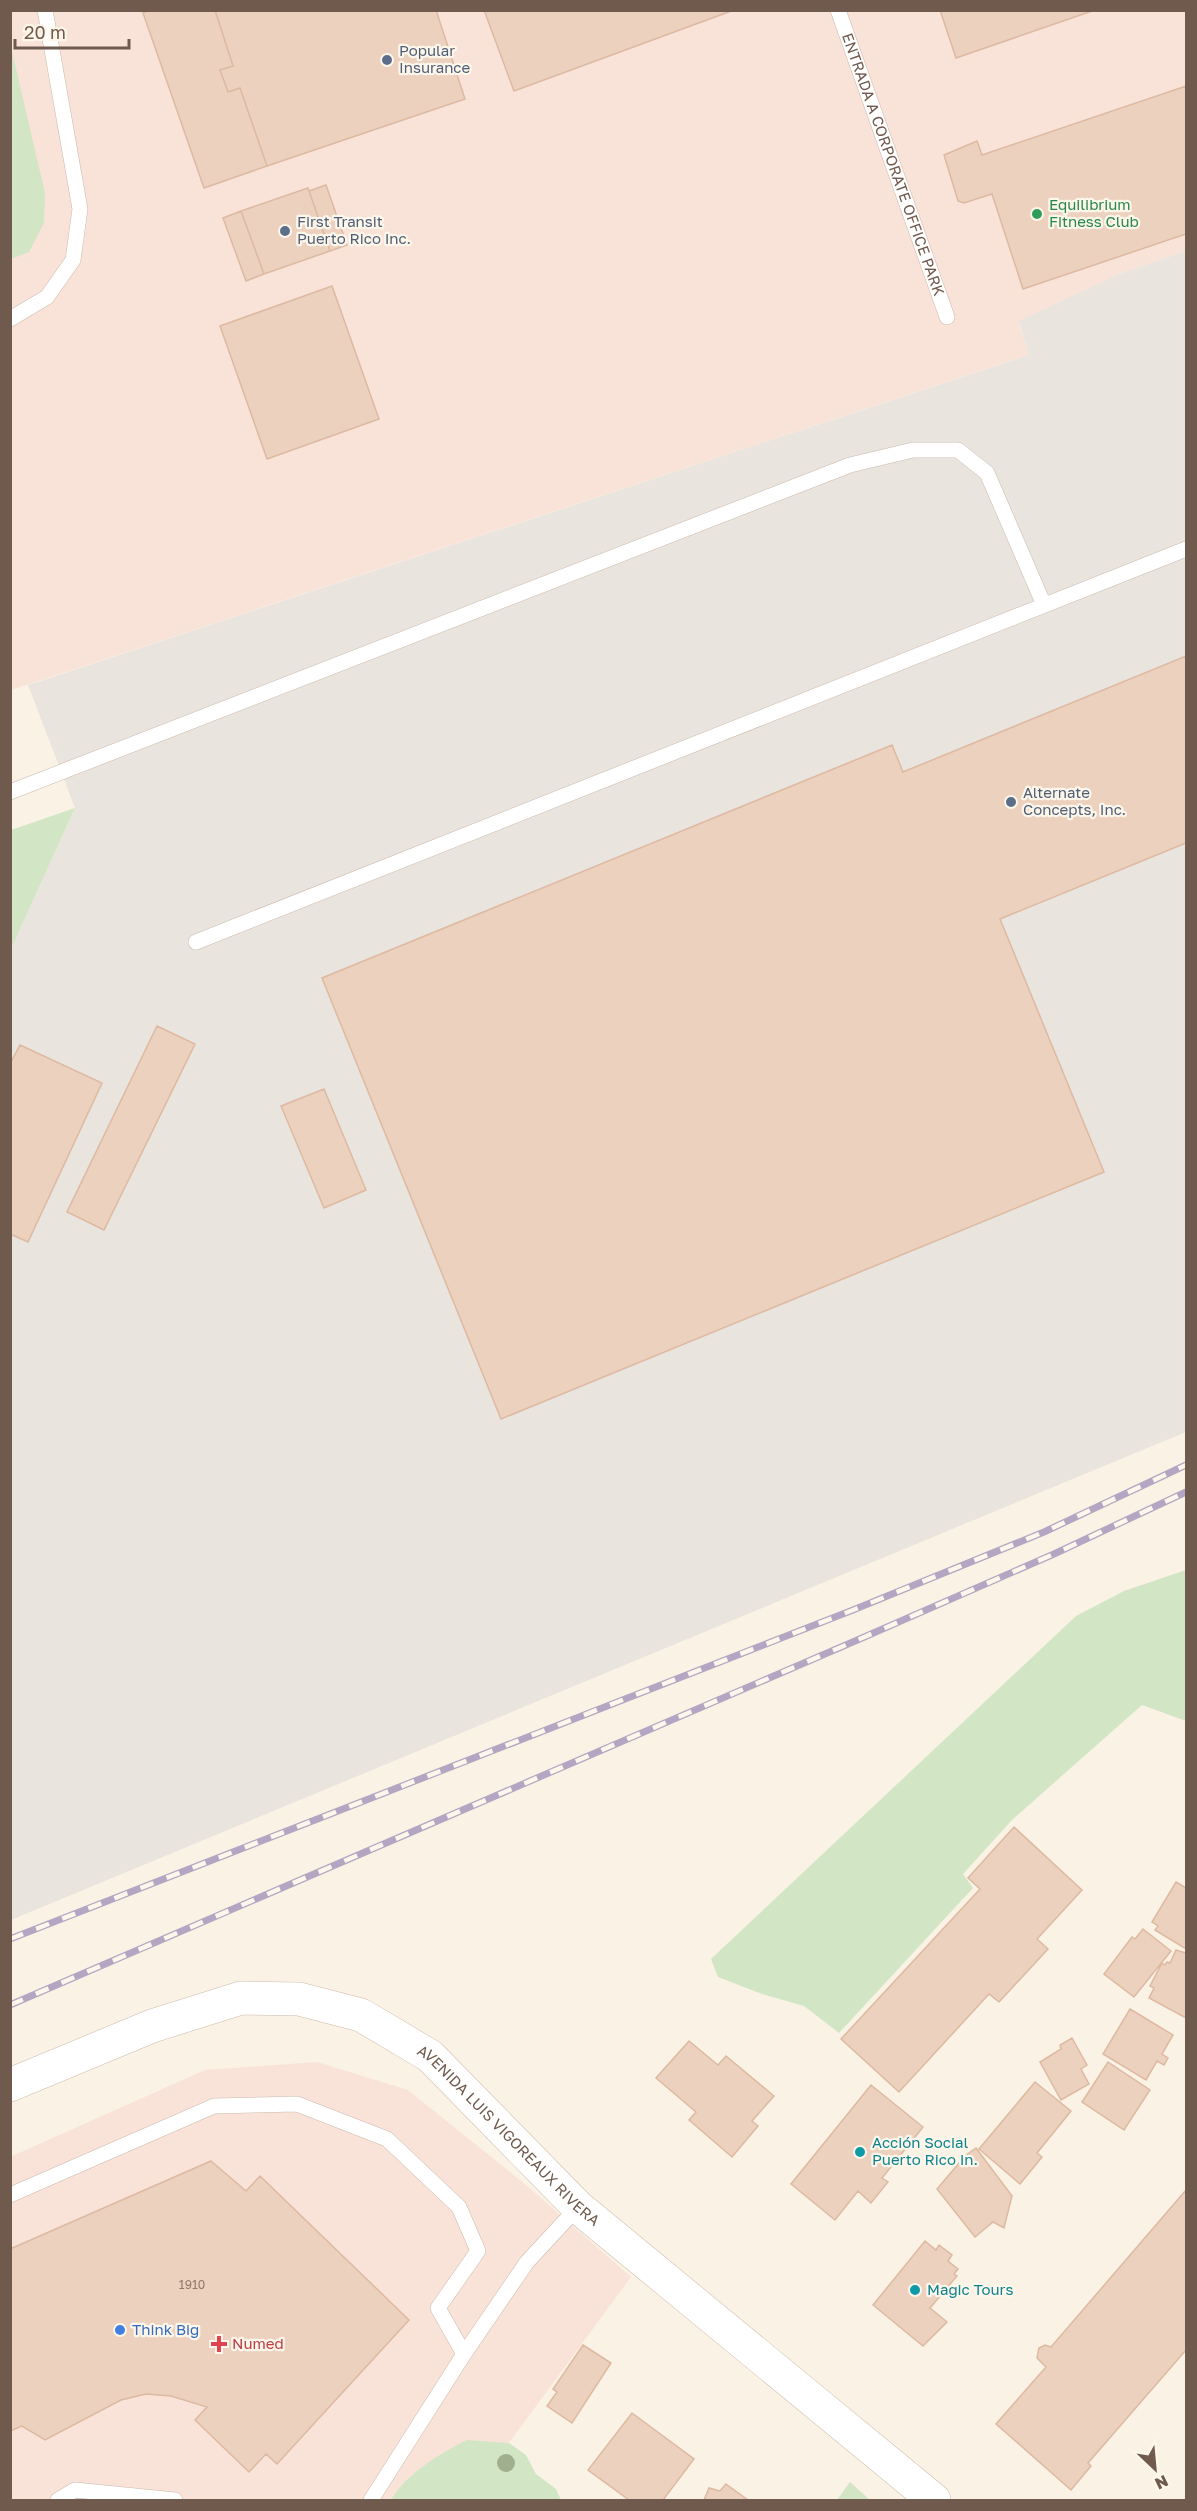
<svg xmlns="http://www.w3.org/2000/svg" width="1197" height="2511" font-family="'Golos Text',sans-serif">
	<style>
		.commercial { fill: #f9e3d9 }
		.industrial { fill: #eae4de }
		.green { fill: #d2e6c5 }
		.building { fill: #ecd1bf; stroke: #ddb9a1; stroke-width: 1.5 }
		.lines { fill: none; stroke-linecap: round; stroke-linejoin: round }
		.service-casing { stroke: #cabaac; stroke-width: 16 }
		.secondary-casing { stroke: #cebcad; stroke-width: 34 }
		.service { stroke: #fff; stroke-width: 15 }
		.secondary { stroke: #fff; stroke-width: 33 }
		.rail-casing { stroke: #b4a5c2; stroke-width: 7 }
		.rail { stroke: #fdf6ea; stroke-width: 4.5; stroke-dasharray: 14; stroke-linecap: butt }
		.tree { fill: #a0b08f }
		.service-dot { fill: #5c6f8a; stroke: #fdf6ea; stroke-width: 2 }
		.leisure-dot { fill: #2e9e5b; stroke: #fdf6ea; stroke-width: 2 }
		.culture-dot { fill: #0f9aa8; stroke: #fdf6ea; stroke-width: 2 }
		.shop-dot { fill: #3f7fe0; stroke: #fdf6ea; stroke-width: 2 }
		.health-dot { fill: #e0444e; stroke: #fdf6ea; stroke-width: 2 }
		.labels { text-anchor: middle; stroke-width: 4.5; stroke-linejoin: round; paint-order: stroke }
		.number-label { font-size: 12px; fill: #8f776a }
		.service-label { font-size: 15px; fill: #4e5e75; stroke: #fdf6ea; text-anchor: start }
		.street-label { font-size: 15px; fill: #70594d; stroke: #fdf6ea }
		.leisure-label { font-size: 15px; fill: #27864d; stroke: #fdf6ea; text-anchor: start }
		.culture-label { font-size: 15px; fill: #0d838f; stroke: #fdf6ea; text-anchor: start }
		.shop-label { font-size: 15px; fill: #366cbe; stroke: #fdf6ea; text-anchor: start }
		.health-label { font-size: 15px; fill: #be3a42; stroke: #fdf6ea; text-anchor: start }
	</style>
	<rect width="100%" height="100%" fill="#faf2e5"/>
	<path class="commercial" d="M11,11H1186V251L1119,274L1020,326L1029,355L11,690Z
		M317,2062L408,2090L526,2185L631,2277L467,2500H11L10,2157L205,2070Z"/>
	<path class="industrial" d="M1186,251V1432L11,1920V949L75,808L28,685L1029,355L1019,321L1119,274Z"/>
	<path class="green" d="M11,47L45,193L44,223L29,252L11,259Z
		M75,808L11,949V830Z
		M1186,1570V1721L1142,1705L1012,1820L963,1874L973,1888L839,2033L804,2006L762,1994L718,1977L711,1959L1076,1616L1124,1591Z
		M467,2440L509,2443L526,2455L536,2474L556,2489L561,2500H391C406,2474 440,2453 467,2440Z
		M850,2482L870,2500H837Z"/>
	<path class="building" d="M149,10H215L233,66L220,70L228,92L240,88L267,166L204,188L143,13Z
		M215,10H436L465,99L267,166L240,88L228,92L220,70L233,66Z
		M484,10H734L514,91Z
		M940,10H1095L956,58Z
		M1186,86V234L1023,289L992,194L964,203L958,201L944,155L977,141L982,155Z
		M326,185L347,245L330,251L309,191Z
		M308,188L330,251L264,274L241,211Z
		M241,211L264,274L246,281L223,218Z
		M332,286L379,419L267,459L220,326Z
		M1186,656V843L1000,919L1104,1172L501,1419L322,978L892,745L903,772Z
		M157,1026L195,1044L104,1230L67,1212Z
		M20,1045L102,1083L28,1242L10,1234V1064Z
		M324,1089L366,1190L324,1208L281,1106Z
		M1014,1827L1082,1890L1037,1939L1048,1949L999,2002L989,1994L899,2092L841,2039L980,1889L968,1878Z
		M1176,1882L1186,1888V1949L1155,1930L1158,1926L1152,1922Z
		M1143,1929L1171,1951L1134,1997L1104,1974L1132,1937L1135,1939Z
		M1176,1950L1186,1953V2018L1149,1998L1154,1988L1150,1986L1162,1963L1165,1965L1167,1962L1170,1963Z
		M1130,2009L1173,2035L1162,2054L1168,2058L1164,2065L1157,2061L1146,2080L1103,2054Z
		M1072,2038L1087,2065L1081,2069L1089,2084L1061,2100L1040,2062L1061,2049L1060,2045Z
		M689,2041L718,2065L726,2056L774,2096L752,2121L758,2126L732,2157L689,2120L696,2112L656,2078Z
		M1108,2062L1150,2090L1124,2130L1082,2102Z
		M1035,2082L1071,2111L1037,2153L1042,2157L1020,2184L979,2149Z
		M871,2085L923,2127L882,2178L888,2182L871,2203L858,2191L835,2220L791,2184Z
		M976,2148L1012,2196L1004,2228L993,2222L975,2237L937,2189L965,2156Z
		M211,2161L246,2191L260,2176L409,2320L277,2464L266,2454L249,2472L195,2420L207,2407L171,2396L146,2394L121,2400L45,2440L22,2426L10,2431V2249Z
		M1186,2190V2350L1088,2463L1091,2466L1071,2490L996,2424L1046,2367L1037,2358L1039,2348L1045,2345L1051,2347Z
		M925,2241L936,2250L939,2245L952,2255L948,2261L958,2269L954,2274L957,2276L930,2308L947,2322L923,2346L873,2305Z
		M583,2345L611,2363L572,2423L547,2406L557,2392L553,2389Z
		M632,2413L694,2459L663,2500H629L588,2470Z
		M726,2484L748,2500H704L709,2488L720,2491Z"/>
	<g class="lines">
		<g class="service-casing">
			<g id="service">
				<path id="s1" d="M838,10L947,317"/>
				<path d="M10,319L47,297L73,260L80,209L45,10"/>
				<path d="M10,792L850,465L913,450H958L987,473L1044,605"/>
				<path d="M196,942L1186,549"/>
				<path d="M10,2195L214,2106L297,2104L387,2139L459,2207L478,2251L438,2308L464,2354"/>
				<path d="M58,2500L75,2490L175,2500"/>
				<path d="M371,2500L464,2354L527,2262L578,2207"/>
			</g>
		</g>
		<g class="secondary-casing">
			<g id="secondary">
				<path id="s2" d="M10,2085L152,2026L241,1998L299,1999L361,2015L430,2056L578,2207L934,2500"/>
			</g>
		</g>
		<use href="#service" class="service"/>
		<use href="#secondary" class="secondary"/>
		<g class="rail-casing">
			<path id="rail" d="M10,1939L853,1610L1044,1532L1186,1465
				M10,2005L862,1638L1054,1554L1186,1492"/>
		</g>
		<use href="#rail" class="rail"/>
	</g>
	<circle class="tree" cx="506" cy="2463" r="9"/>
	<g class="service-dot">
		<circle cx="387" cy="60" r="6"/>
		<circle cx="285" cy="231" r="6"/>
		<circle cx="1011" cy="802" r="6"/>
	</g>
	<circle class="leisure-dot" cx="1037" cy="214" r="6"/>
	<g class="culture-dot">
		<circle cx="860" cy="2152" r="6"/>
		<circle cx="915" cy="2290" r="6"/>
	</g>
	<circle class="shop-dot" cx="120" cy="2330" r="6"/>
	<path class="health-dot" d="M216 2335h6v6h6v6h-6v6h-6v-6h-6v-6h6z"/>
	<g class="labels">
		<g class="number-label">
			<text x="192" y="2289">1910</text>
		</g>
		<g class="service-label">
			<text x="399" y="56">Popular<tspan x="399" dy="17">Insurance</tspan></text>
			<text x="297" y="227">First Transit<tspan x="297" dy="17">Puerto Rico Inc.</tspan></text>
			<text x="1023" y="798">Alternate<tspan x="1023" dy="17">Concepts, Inc.</tspan></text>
		</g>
		<g class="street-label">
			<text dy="5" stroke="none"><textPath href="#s1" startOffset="164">ENTRADA A CORPORATE OFFICE PARK</textPath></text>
			<text dy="5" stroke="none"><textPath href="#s2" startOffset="561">AVENIDA LUIS VIGOREAUX RIVERA</textPath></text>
		</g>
		<g class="leisure-label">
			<text x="1049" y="210">Equilibrium<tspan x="1049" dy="17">Fitness Club</tspan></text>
		</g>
		<g class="culture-label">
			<text x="872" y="2148">Acción Social<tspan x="872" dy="17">Puerto Rico In.</tspan></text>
			<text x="927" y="2295">Magic Tours</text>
		</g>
		<g class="shop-label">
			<text x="132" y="2335">Think Big</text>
		</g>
		<g class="health-label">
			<text x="232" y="2349">Numed</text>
		</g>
	</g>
	<rect width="1197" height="2511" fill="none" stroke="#70594d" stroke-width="24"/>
	<g transform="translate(1155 2469) rotate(154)" stroke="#fdf6ea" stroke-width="4.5" paint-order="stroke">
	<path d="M0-4.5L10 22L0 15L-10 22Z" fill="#70594d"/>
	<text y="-9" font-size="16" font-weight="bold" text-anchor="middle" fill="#70594d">N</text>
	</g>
	<path d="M15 39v9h114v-9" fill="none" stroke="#70594d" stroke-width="3"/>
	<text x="24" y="39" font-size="18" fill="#70594d" stroke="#fdf6ea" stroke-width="4.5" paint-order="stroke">20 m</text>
</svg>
